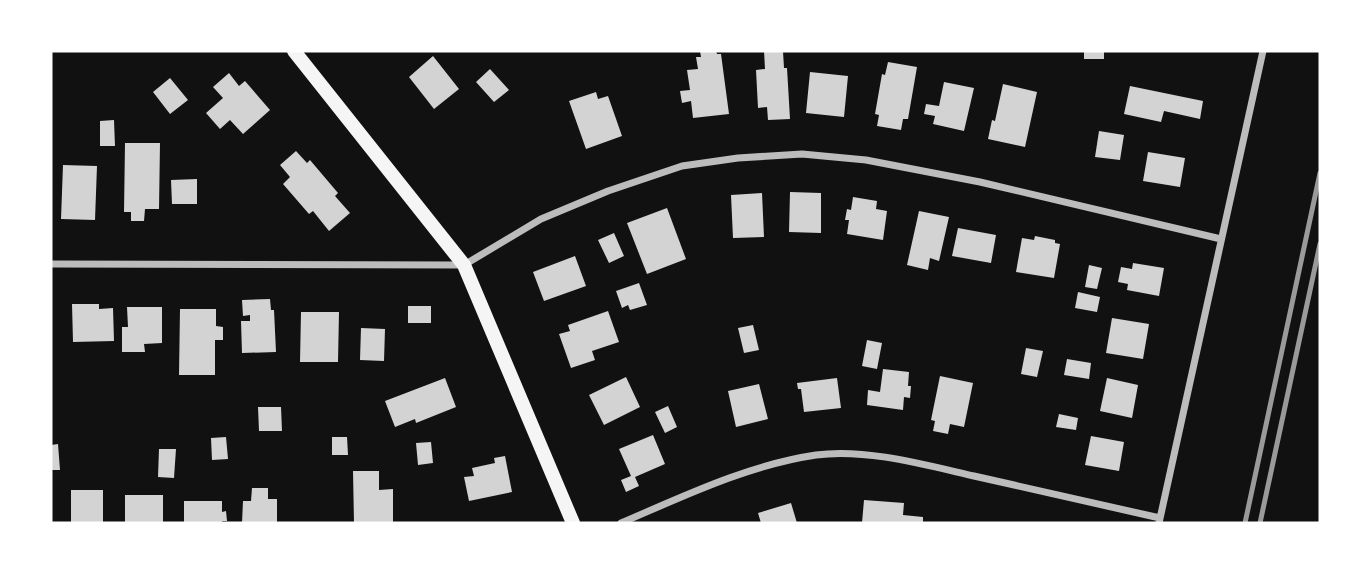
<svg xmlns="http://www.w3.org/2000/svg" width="1371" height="574" font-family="'Work Sans',sans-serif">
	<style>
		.building { fill: #d3d3d3 }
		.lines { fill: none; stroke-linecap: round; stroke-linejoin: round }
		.minor { stroke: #bcbcbc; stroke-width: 7 }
		.secondary { stroke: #f5f5f5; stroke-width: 14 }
		.rail { stroke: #9a9a9a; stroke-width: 5 }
	</style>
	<rect width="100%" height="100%" fill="#111"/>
	<path class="building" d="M700,51H716L717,54H721L729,114L693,118L691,101L682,103L680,91L690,90L687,70L698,69L696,57H701Z
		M764,51H783L784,68H787L790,119L768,120L767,107L758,108L756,70L765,69Z
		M1084,51H1104V59H1084Z
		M433,56L459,89L434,109L409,77Z
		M888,62L917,67L908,119H903L901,130L877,126L879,115L875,114L882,74L885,75Z
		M490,69L509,90L494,102L476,82Z
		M810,72L848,76L844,117L806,113Z
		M229,73L239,86L245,81L270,110L243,134L230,120L220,129L206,113L223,98L213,87Z
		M170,78L188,100L170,114L153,92Z
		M944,82L974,88L964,131L933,124L935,116L924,114L926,104L939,106Z
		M1003,84L1037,92L1025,147L988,139L992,120L995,121Z
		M1130,86L1203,101L1200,119L1164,111L1161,122L1124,114Z
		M596,92L598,99L608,96L622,136L586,149L569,101Z
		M114,120L115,146H100V121Z
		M1099,131L1124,135L1120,160L1095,157Z
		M125,143H160L159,209H145L144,221H131V212H124Z
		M296,151L307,163L310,160L338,193L335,196L350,213L329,231L313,211L309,214L283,184L290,177L280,165Z
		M1148,152L1185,158L1180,187L1143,181Z
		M63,165L97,166L95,220L61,219Z
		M197,179V204H172L171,180Z
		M790,192L821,193V233L789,232Z
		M762,193L764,237L733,238L731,195Z
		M853,197L877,201L876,209L887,211L883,240L847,234L849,220H845L847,209L851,210Z
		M667,208L686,259L647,274L627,223Z
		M919,211L949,217L939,261L930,258L928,270L907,265Z
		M958,228L996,235L991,263L952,256Z
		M614,233L624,256L609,263L598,240Z
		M1035,236L1055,240V243L1060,244L1054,278L1016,272L1022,238L1034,240Z
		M575,256L586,286L544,301L533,272Z
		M1133,263L1164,268L1159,296L1127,290L1128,284L1118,282L1121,267L1132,269Z
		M1089,265L1102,268L1097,289L1085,287Z
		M639,283L647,305L630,310L628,305L622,308L616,291Z
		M1078,292L1100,297L1097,312L1075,308Z
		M270,299L271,310H274L276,352L242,353L241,321H250V315L243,316L242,300Z
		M72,304H99V309L113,308L114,341L73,342Z
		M408,306H431V323H408Z
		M127,307H162V343L144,344L145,352H122V327H128Z
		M180,309H216V326L223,327V340H215V375H179Z
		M608,311L619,342L592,351L595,360L571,368L559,334L570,331L568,325Z
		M301,312H339L338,362H300Z
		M1112,318L1149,324L1143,359L1106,353Z
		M753,325L759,350L744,353L738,328Z
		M361,328L385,329L384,361L360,360Z
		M867,340L882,343L877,369L862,366Z
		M1026,348L1043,351L1037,377L1021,374Z
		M1067,359L1091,363L1089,379L1064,375Z
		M883,369L909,372L908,386H911L910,398L904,397L903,410L867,405L868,390L880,392Z
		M940,376L973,383L964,427L950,424L948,434L933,431L935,421L931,420Z
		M626,377L640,407L604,425L589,395Z
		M445,378L456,407L416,423L415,419L395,427L385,401Z
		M837,378L841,408L804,412L801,389H798L797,383Z
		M1107,378L1138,385L1132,418L1100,411Z
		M759,384L768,419L736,427L728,391Z
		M668,406L677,427L665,433L655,412Z
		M258,407H281L282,431H259Z
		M1059,414L1078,418L1076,430L1056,427Z
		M653,435L665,464L635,477L639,486L626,492L621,480L631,476L619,449Z
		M1091,436L1124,442L1119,471L1085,465Z
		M226,437L228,459L212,460L211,438Z
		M332,437H347L348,455H332Z
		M431,442L433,463L418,465L416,443Z
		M58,444L60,470H51V445Z
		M159,449H176L174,478L158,477Z
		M505,456L512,492L469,501L464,477L474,476L472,468L495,463L494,458Z
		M353,471H379V490L393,489V523H354Z
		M252,488H268V499H277V523H242L243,501H251Z
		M71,490H103V523H71Z
		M125,495H163V523H125Z
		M864,500L904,503L903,515L923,517V523H862Z
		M184,501H222V512L226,511L227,521H222V523H184Z
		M791,503L797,523H761L758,513Z"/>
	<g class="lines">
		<path class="minor" d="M51,264L464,265L541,219L608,191L682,166L738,158L802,154L866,160L980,182L1221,239
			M621,523C684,496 748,465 816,455C865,448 926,465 974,476C1036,490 1098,504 1160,518
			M1159,523L1263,51"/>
		<path class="secondary" d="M294,51L464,265L573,523"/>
		<path class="rail" d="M1245,523L1320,173
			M1260,523L1320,244"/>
	</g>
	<rect width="1371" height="574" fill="none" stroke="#ffffff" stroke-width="105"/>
</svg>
